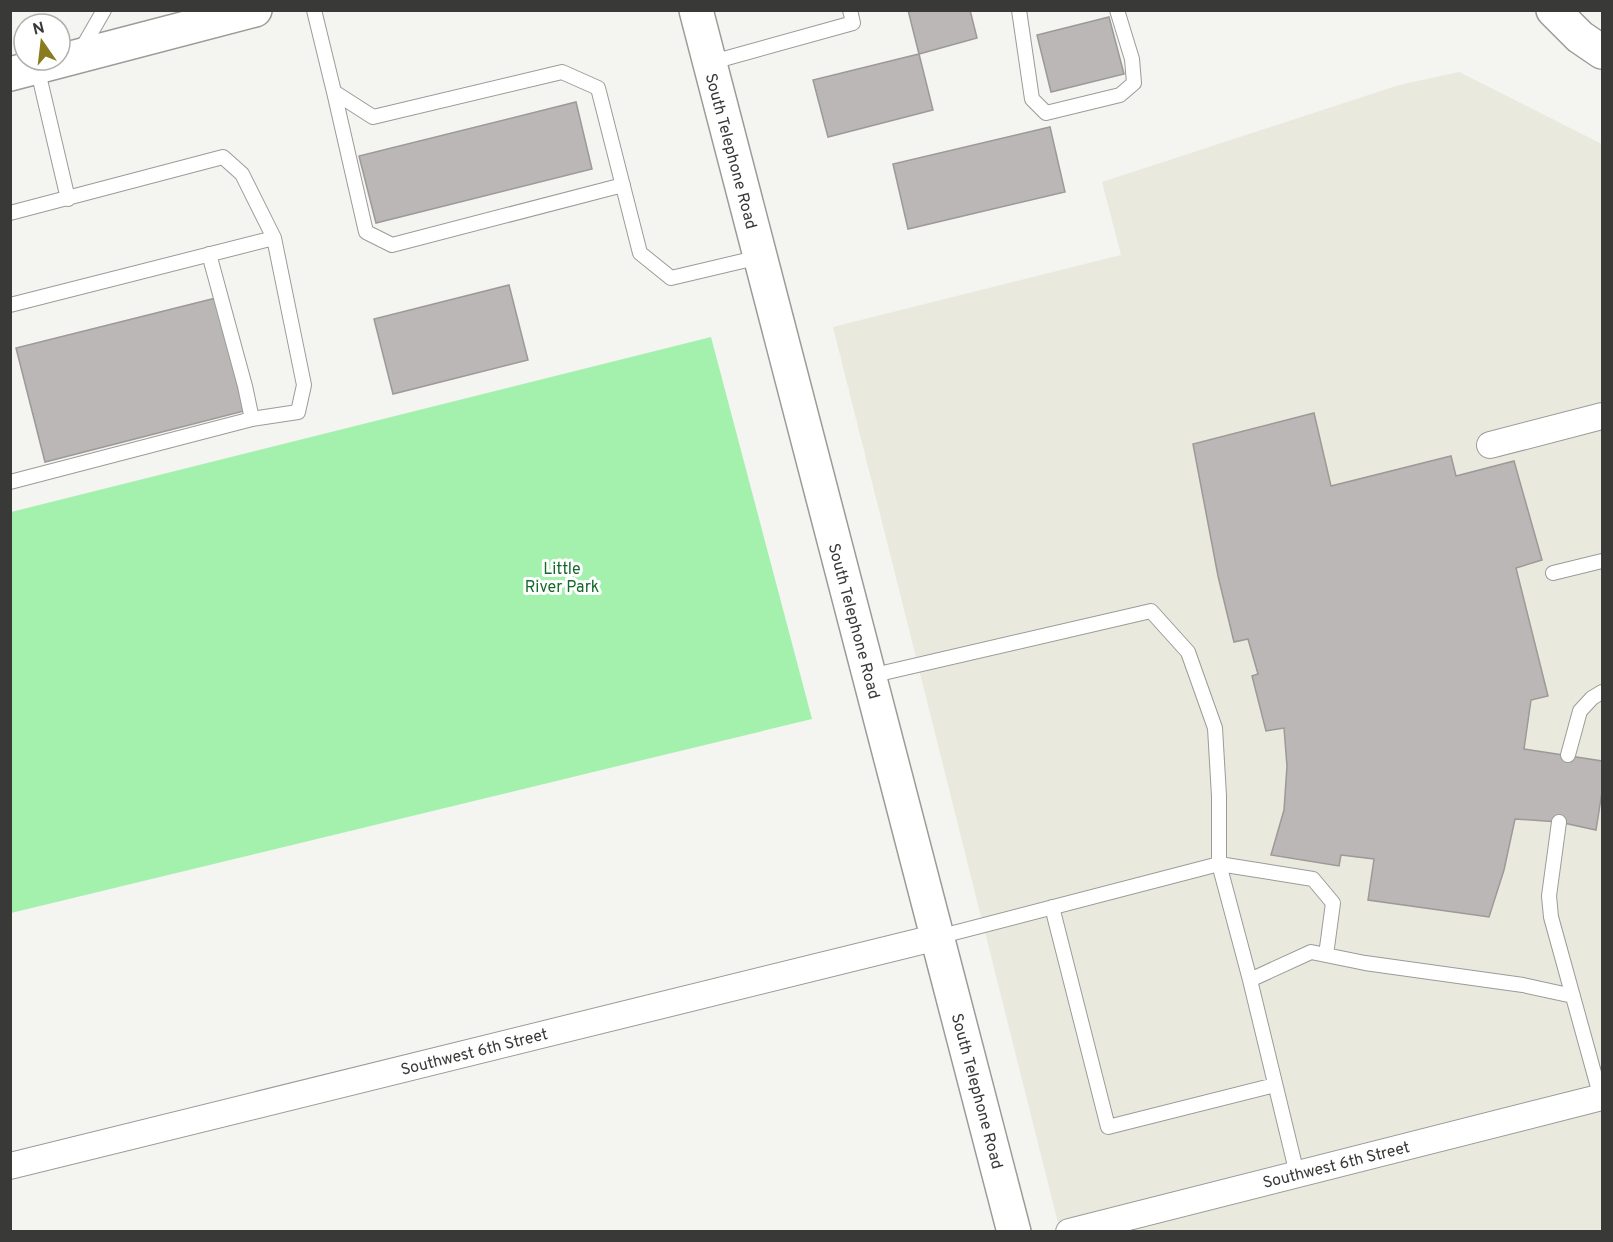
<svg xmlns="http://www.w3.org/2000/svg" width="1613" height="1242" font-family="Overpass,sans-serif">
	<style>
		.built { fill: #eae9de }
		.green { fill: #a4f1ad }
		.building { fill: #bbb7b7; stroke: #9d9999; stroke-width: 1.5 }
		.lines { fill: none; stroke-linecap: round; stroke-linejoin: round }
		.lane-casing { stroke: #9b9b98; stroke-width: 16 }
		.street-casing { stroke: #9b9b98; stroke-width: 28 }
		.secondary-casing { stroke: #9b9b98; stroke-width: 36 }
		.lane { stroke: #fff; stroke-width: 14 }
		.street { stroke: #fff; stroke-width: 26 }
		.secondary { stroke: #fff; stroke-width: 33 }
		.labels { text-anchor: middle; stroke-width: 6; stroke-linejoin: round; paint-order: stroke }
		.street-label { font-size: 16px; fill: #393938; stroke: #fff }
		.park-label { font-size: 16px; fill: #13692a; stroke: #fff }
	</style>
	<rect width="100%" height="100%" fill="#f4f4f1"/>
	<path class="built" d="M1459,72L1602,144V1231H1060L833,327L1121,255L1102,182L1399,85Z"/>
	<path class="green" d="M711,337L812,719L11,913V512Z"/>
	<path class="building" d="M908,10H970L977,38L919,54Z
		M1109,17L1124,74L1051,92L1037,35Z
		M919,54L933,110L828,137L813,80Z
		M576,102L592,169L376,223L359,156Z
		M1050,127L1065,192L908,229L893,164Z
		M509,285L528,360L393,394L374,319Z
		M216,298L244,411L45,462L16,348Z
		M1314,413L1331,486L1451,456L1456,476L1514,461L1542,560L1516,568L1548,696L1531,700L1524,749L1602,761V792L1596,830L1559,822L1515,819L1504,870L1489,917L1368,900L1374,859L1341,855L1339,866L1271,855L1284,810L1287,766L1284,728L1266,731L1252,676L1258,674L1248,639L1234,642L1218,576L1193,444Z"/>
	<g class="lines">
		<g class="lane-casing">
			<path id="lane" d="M314,10L334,92L373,117L562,72L598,88L640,253L671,278L760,257
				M1019,10L1032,99L1046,113L1120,95L1134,83L1132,59L1117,10
				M81,50L104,10
				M709,63L853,23L850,10
				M37,67L68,199
				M334,92L366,232L392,245L623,185
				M10,213L223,157L242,174L274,238L304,385L298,412L252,419
				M10,305L274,238
				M10,482L252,419L245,386L209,254
				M1553,573L1602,561
				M870,676L1151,611L1188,652L1215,728L1219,796V864L1250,980L1297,1174
				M1568,755L1580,711L1592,698L1602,692
				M1559,822L1549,896L1551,917L1601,1098
				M1052,907L1108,1127L1275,1085
				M938,937L1219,864L1313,879L1333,903L1326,955
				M1250,980L1311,952L1365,963L1523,985L1573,996"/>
		</g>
		<g class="street-casing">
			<path id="street" d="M1490,445L1602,416
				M10,1166L938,937
				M1069,1232L1602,1097"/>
		</g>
		<g class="secondary-casing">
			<path id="secondary" d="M696,10L1014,1232
				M1553,10L1580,37L1602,52
				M10,74L255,10"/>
		</g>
		<use href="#lane" class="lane"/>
		<use href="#street" class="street"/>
		<use href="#secondary" class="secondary"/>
	</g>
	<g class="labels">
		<g class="street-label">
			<text transform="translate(732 151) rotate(75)" y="6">South Telephone Road</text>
			<text transform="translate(855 621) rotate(75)" y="6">South Telephone Road</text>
			<text transform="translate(474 1051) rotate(-14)" y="6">Southwest 6th Street</text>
			<text transform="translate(978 1091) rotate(75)" y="6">South Telephone Road</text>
			<text transform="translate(1336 1164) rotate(-14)" y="6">Southwest 6th Street</text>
		</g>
		<g class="park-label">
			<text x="562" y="574">Little<tspan x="562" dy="18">River Park</tspan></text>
		</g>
	</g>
	<rect width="1613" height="1242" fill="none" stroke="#393938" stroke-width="24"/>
	<g transform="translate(42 42) rotate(346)"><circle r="28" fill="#ffffff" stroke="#b0b0af" stroke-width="1.5"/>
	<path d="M0-4.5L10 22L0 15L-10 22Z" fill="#887b20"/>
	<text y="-9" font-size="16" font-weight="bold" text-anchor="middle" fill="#393938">N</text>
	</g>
</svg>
